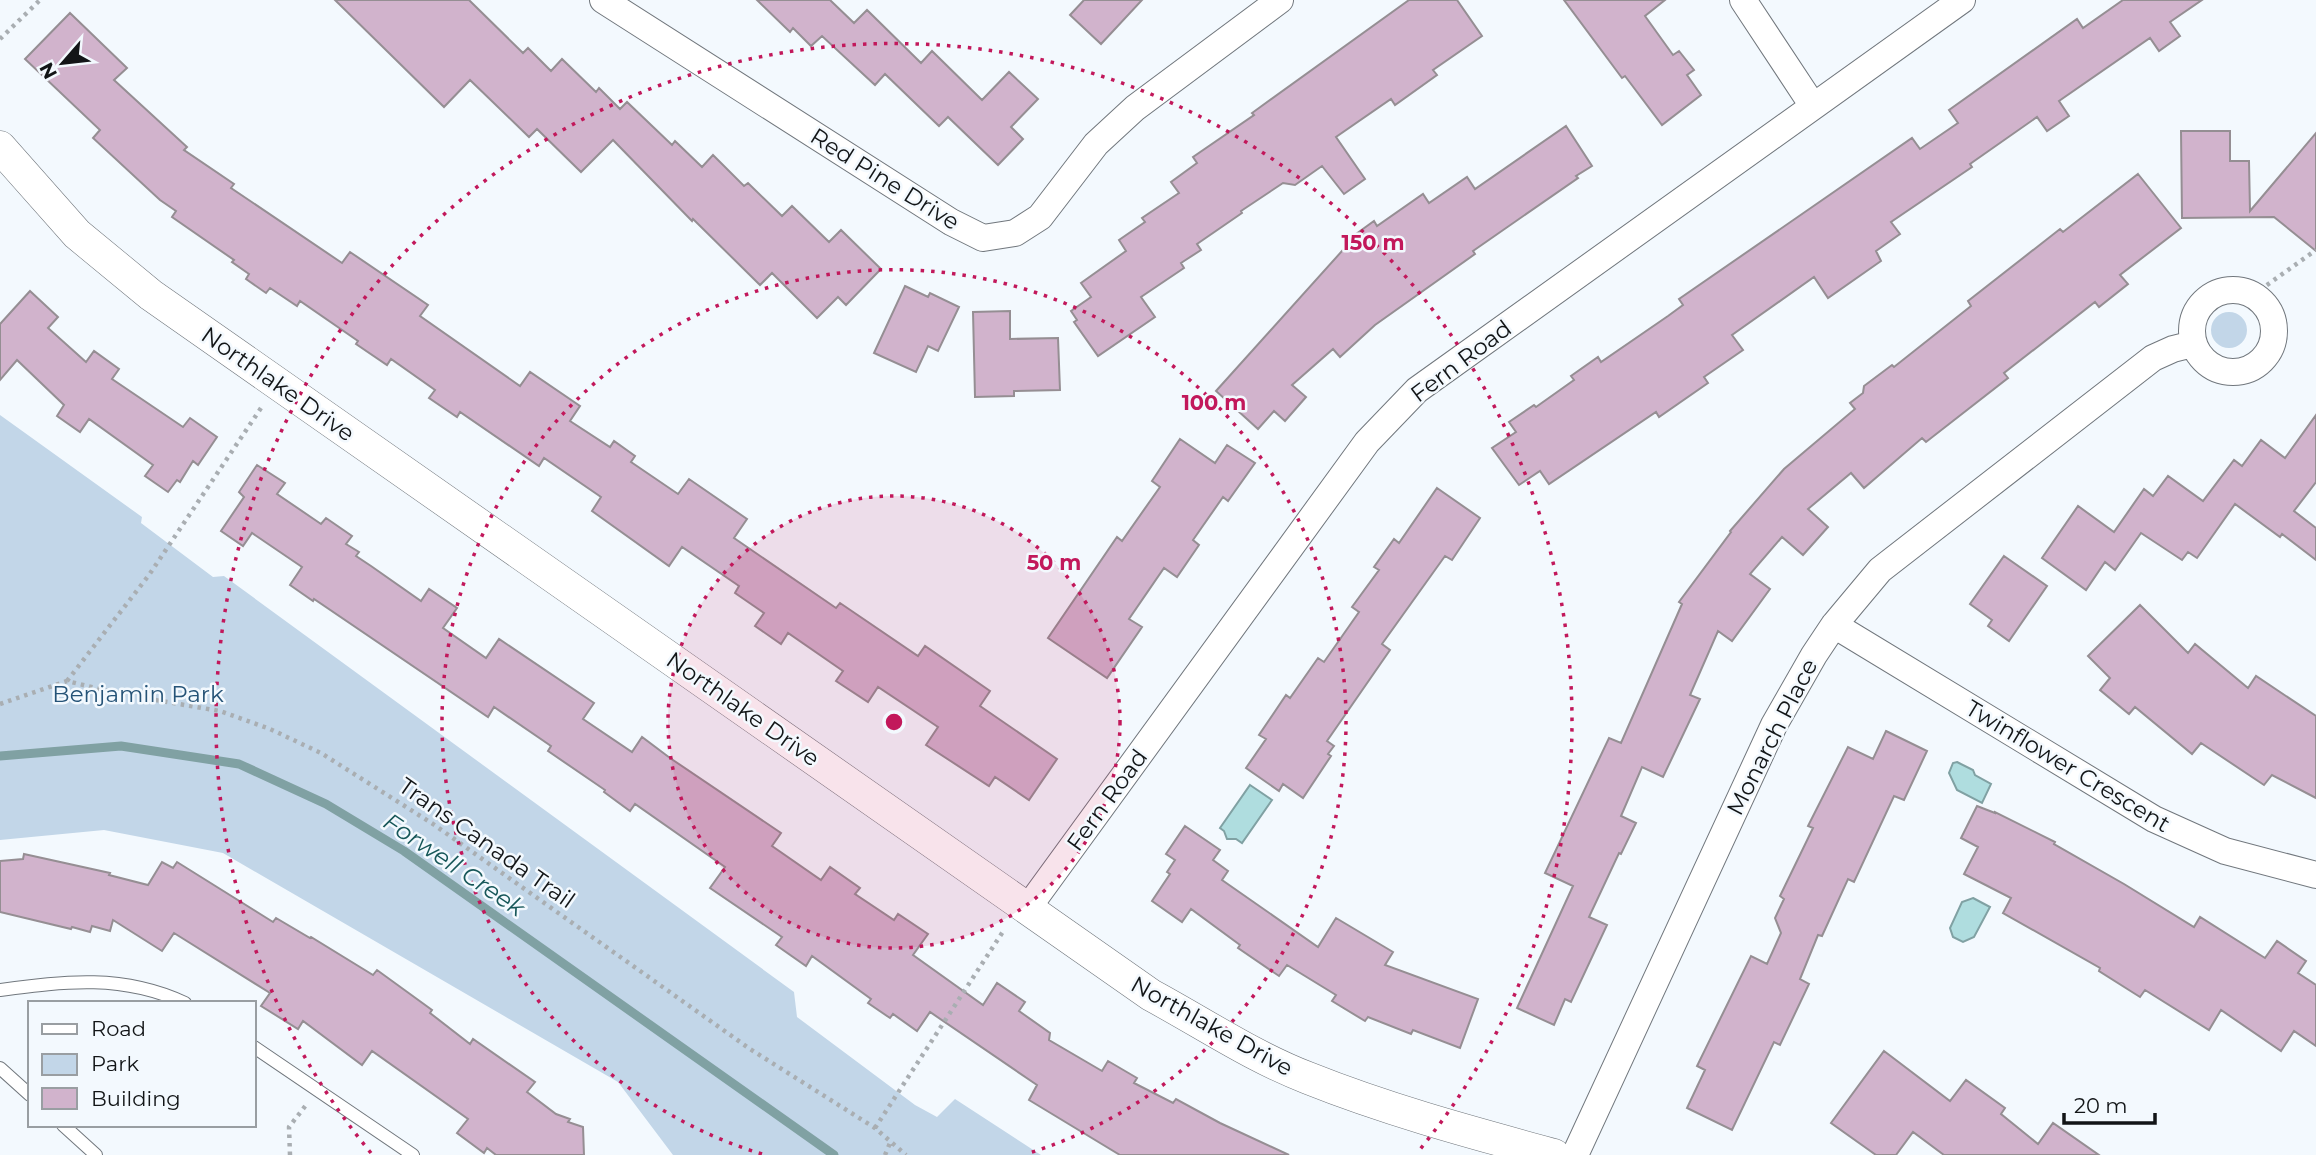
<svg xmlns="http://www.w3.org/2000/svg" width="2316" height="1155" font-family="Montserrat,sans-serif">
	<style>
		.green { fill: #c2d6e8 }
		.water { fill: #afdddf; stroke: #80a1a3; stroke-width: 2 }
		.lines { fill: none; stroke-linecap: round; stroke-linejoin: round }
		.stream { stroke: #80a1a3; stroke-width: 9 }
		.building { fill: #d1b3cc; stroke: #958e93; stroke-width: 2 }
		.service-casing { stroke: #71777d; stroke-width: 14 }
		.minor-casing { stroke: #71777d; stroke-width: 28 }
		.tertiary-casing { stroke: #71777d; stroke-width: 33 }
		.path { stroke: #a9aeb2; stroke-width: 4.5; stroke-dasharray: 3.5 5; stroke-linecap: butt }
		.service { stroke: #fff; stroke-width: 12 }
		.minor { stroke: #fff; stroke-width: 26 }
		.tertiary { stroke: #fff; stroke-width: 32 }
		.ring { fill: none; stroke: #c2185b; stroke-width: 3.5; stroke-dasharray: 3.5 7 }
		.labels { text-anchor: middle; stroke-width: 5; stroke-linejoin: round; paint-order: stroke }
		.street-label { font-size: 23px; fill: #121517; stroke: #f3f9fe }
		.park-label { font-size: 23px; fill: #255377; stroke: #f3f9fe }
		.water-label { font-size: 24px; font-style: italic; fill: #175759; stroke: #f3f9fe }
		.centre { fill: #c2185b; stroke: #f3f9fe; stroke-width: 3.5 }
		.ring-label { font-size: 21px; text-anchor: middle; font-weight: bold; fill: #c2185b; stroke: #f3f9fe; stroke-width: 5; stroke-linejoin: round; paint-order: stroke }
	</style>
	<rect width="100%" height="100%" fill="#f3f9fe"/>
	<path class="green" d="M2211 330a18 18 0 1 1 36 0a18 18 0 1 1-36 0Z
		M0,415L142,517L141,523L213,577L224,576L794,992L797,1017L915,1105L937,1117L955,1099L1041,1155H673L618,1082L223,853L104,830L0,840Z"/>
	<path class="water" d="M1957,762L1973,770L1975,775L1991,784L1982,803L1957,790L1949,773L1953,763Z
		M1250,785L1272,800L1242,843L1236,839H1227L1224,831L1220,828Z
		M1973,898L1990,907L1974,937L1963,942L1953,937L1950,928L1962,902Z"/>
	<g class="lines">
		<path class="stream" d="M0,756L121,746L239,764L326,804L404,851L834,1155"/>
	</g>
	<path class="building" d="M335,0H469L523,53L528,48L551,71L562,59L596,92L599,88L620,109L627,102L672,145L675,141L702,167L713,155L744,186L748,183L782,216L792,206L829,242L841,230L881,269L846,305L838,297L817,318L772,273L760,285L693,219L692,221L613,140L581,172L537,129L529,137L470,80L444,107Z
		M757,0H830L854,23L867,10L921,63L932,51L982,100L1009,72L1038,99L1011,127L1023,139L998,165L948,117L939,126L885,74L875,85L822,36L811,46L793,28L790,32Z
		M1084,0H1142L1101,44L1070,15Z
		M1409,0H1457L1482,36L1433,70L1437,75L1395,105L1391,99L1336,137L1365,179L1344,194L1322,166L1295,185L1283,183L1241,211L1242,213L1197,244L1201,250L1181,263L1184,268L1141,297L1155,317L1098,356L1074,322L1077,320L1071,311L1091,297L1081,283L1126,251L1119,240L1145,222L1142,218L1179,193L1171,182L1197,163L1193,157L1254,115L1252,113Z
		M1564,0H1665L1645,16L1673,55L1679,51L1694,70L1687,75L1701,95L1662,125L1625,76L1622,78Z
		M2123,0H2202L2170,22L2180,36L2159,51L2150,38L2059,101L2069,116L2047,131L2037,117L1970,164L1972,167L1891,222L1900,234L1876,251L1881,261L1828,298L1814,277L1732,335L1743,350L1704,377L1708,383L1659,417L1656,412L1549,484L1540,471L1519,485L1492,448L1516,432L1509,422L1534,405L1536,407L1574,380L1571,376L1598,357L1601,362L1668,316L1683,305L1679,299L1912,138L1920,149L1958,123L1949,110L2077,19L2083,28Z
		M70,13L127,68L114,80L187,147L184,150L234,184L231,188L342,263L350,252L428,305L420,316L520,386L530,372L580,406L570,421L610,447L614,441L635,456L631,462L678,494L689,479L747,519L734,538L836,608L840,603L918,656L925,646L990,691L980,706L1057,759L1029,800L995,777L989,786L926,745L938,727L878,687L868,702L836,681L843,671L788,633L781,644L755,626L764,613L735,593L739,586L682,547L669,566L592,511L601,497L544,458L539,466L460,412L457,417L429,398L435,390L391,359L387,365L356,344L358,341L300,301L297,306L270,288L266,293L246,279L249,274L232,262L234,260L172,217L176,211L160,200L93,138L100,130L25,59Z
		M1566,126L1592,166L1576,176L1578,178L1473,251L1475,254L1375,325L1340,357L1333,349L1292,385L1306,397L1285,421L1274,411L1258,429L1216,391L1351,241L1349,239L1374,221L1377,226L1423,194L1429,203L1467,177L1475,189Z
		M2181,131H2230V161H2249L2250,211L2316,133V251L2274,217L2182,218Z
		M2138,174L2181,228L2120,275L2128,284L2099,307L2095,302L2004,373L2008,378L1926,442L1922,438L1864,488L1851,473L1808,509L1828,527L1803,555L1782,537L1750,574L1770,589L1732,641L1718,631L1690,695L1700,699L1663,777L1642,767L1621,816L1636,823L1621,854L1619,853L1589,917L1607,925L1571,1002L1565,999L1554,1025L1517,1008L1573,886L1545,873L1609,738L1621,743L1682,604L1679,602L1731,532L1730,531L1784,469L1855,409L1850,403L1863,393L1864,386L1892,365L1894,367L1971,306L1968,301L2060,229L2063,232Z
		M905,286L928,297L930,293L959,307L938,351L928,346L916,372L874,353Z
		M30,291L58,317L48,328L86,362L94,351L119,369L112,379L183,427L190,418L217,437L198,465L193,461L180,482L177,480L168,492L145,476L153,465L89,419L80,432L57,416L64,405L17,360L0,380V324Z
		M1010,311V339L1058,338L1060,390L1014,391V396L975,397L973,312Z
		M2316,415V482L2294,511L2316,528V560L2282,534L2280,537L2235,504L2197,558L2188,552L2182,560L2141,533L2115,570L2105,562L2086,590L2042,558L2078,506L2114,532L2144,489L2153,496L2168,476L2203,501L2234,460L2242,466L2261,440L2285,458Z
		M1180,439L1215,463L1227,445L1255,463L1228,501L1223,497L1193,540L1199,545L1177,577L1164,568L1129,619L1142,627L1107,678L1048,638L1117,537L1122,541L1160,487L1152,481Z
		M257,465L285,483L277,494L321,524L326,518L352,536L346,544L359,552L356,556L371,566L421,601L429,589L457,608L443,628L486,658L499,639L594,703L583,719L632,752L642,737L670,758L781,833L772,846L821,880L830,867L860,888L855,894L894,920L898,914L928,934L913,955L983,1005L997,983L1025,1002L1019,1011L1050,1033L1049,1040L1102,1071L1108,1061L1137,1078L1134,1083L1173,1103L1176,1099L1220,1123L1289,1155H1120L1029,1100L1037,1085L930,1012L917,1031L893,1014L890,1018L868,1003L871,999L812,956L806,966L776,945L782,937L710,888L725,867L635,804L630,811L604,792L605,790L548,751L551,746L494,707L488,717L314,599L313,601L290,585L302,567L252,533L243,546L221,531L244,497L239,492Z
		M1437,488L1480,518L1452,560L1445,556L1382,644L1390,650L1327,741L1334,746L1328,754L1331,756L1303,798L1283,784L1279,791L1246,768L1266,739L1259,735L1286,695L1290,698L1318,658L1324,662L1359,612L1352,607L1379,570L1374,567L1394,539L1399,543Z
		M2004,556L2047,586L2009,641L1988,626L1992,620L1970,604Z
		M2140,605L2188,653L2195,644L2248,688L2256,676L2316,716V798L2272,775L2264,785L2201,743L2192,754L2135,707L2129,714L2100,690L2110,678L2088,656Z
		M1886,731L1927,751L1904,800L1894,796L1854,882L1848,879L1822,936L1818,935L1800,979L1809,984L1780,1045L1774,1042L1732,1130L1687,1108L1705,1070L1697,1066L1751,956L1767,964L1781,933L1775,918L1784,899L1780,896L1813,828L1808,826L1848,747L1873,759Z
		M1977,806L1995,813V812L2055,842L2054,844L2124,884L2194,927L2200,917L2265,958L2277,941L2306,961L2298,973L2316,985V1046L2294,1031L2281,1051L2221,1010L2209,1030L2145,990L2140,997L2099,971L2100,968L2003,913L2011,898L1964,874L1978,847L1961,838Z
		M1185,826L1220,850L1213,860L1228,871L1222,880L1318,947L1336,918L1393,952L1385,965L1478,999L1460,1048L1413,1030L1411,1034L1368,1017L1365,1021L1332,1001L1336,995L1287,965L1279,976L1238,948L1240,945L1191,909L1182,922L1152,901L1170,874L1167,872L1175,860L1166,854Z
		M24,854L110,873L109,875L148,885L162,862L173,868L177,862L273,922L276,918L310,938L311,937L373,975L377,970L432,1010L430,1013L470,1044L473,1039L535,1082L527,1092L556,1114L570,1119L568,1122L583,1127L584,1155H496L487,1148L484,1153L457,1133L468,1119L372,1051L362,1065L303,1021L298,1029L261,1006L270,993L174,933L162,951L113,920L110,931L92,926L90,932L72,927L71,929L0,912V861L23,859Z
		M1884,1051L1950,1101L1966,1080L2005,1108L2001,1114L2038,1144L2053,1123L2099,1155H1944L1913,1132L1896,1155H1876L1831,1123Z"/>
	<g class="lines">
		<g class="service-casing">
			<path id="service" d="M0,990C66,981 123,974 185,1003
				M254,1047L413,1155
				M0,1068L30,1095
				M63,1125L96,1155"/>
		</g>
		<g class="minor-casing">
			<path id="minor" d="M603,0L951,222L983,238L1015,233L1040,217L1096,144L1135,108L1280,0
				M1743,0L1813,106
				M2192 331a41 41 0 1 1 82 0a41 41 0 1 1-82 0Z
				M1834,625L2154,819L2225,851L2316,875
				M1027,909L1367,442L1417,390L1962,0
				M1575,1155L1774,725L1814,655L1834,625L1880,570L2153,358L2173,349L2193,344"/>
		</g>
		<g class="tertiary-casing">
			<path id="tertiary" d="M0,147L77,234L151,295L1151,995C1203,1023 1253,1057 1308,1078C1388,1110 1470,1132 1554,1155"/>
		</g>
		<path class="path" d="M0,39L40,0
			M2253,295L2316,250
			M67,681L149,575L261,408
			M0,704L67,681L120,694L220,711L270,729L321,753L433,824L750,1049L875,1128L906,1155
			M875,1128L1004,930
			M290,1155L289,1127L306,1105
			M885,1155L890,1143"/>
		<use href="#service" class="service"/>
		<use href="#minor" class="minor"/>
		<use href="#tertiary" class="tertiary"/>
	</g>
	<circle cx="894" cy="722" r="226" fill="#c2185b" fill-opacity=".12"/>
	<g class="ring">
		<circle cx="894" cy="722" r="226"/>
		<path d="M762 1154A452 452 0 1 1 1026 1154"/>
		<path d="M371 1153A678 678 0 1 1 1417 1153"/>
	</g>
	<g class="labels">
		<g class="street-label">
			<text transform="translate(885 179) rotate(32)" y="8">Red Pine Drive</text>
			<text transform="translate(1461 361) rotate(-37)" y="8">Fern Road</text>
			<text transform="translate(278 384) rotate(35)" y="8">Northlake Drive</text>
			<text transform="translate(743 709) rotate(35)" y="8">Northlake Drive</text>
			<text transform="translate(1772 737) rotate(-63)" y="8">Monarch Place</text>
			<text transform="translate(2068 766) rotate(31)" y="8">Twinflower Crescent</text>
			<text transform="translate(1107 800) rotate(-54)" y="8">Fern Road</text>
			<text transform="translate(487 843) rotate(35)" y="8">Trans Canada Trail</text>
			<text transform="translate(1212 1026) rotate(29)" y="8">Northlake Drive</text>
		</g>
		<g class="park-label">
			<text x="138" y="702">Benjamin Park</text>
		</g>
		<g class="water-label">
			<text transform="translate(454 865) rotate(34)" y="8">Forwell Creek</text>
		</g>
	</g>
	<circle cx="894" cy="722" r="10" class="centre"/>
	<g class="ring-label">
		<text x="1373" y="250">150 m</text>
		<text x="1214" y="410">100 m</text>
		<text x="1054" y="570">50 m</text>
	</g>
	<rect x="28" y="1001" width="228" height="126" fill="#f3f9fe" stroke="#999ea2" stroke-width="2"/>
	<rect x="42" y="1024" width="35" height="10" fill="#ffffff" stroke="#999ea2" stroke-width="2"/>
	<text x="91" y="1036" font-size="21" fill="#121517">Road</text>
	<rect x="42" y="1054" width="35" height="21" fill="#c2d6e8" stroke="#999ea2" stroke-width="2"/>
	<text x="91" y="1071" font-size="21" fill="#121517">Park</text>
	<rect x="42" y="1088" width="35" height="21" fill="#d1b3cc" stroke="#999ea2" stroke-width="2"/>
	<text x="91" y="1106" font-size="21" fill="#121517">Building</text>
	<g transform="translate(63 63) rotate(242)" stroke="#f3f9fe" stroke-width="5" paint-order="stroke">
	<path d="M0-5L12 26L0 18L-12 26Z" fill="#121517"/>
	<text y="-10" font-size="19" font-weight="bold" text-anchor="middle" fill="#121517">N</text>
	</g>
	<path d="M2064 1113v10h91v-10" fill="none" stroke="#121517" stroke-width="3.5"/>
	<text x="2074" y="1113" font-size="21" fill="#121517" stroke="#f3f9fe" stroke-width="5" paint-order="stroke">20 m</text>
</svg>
